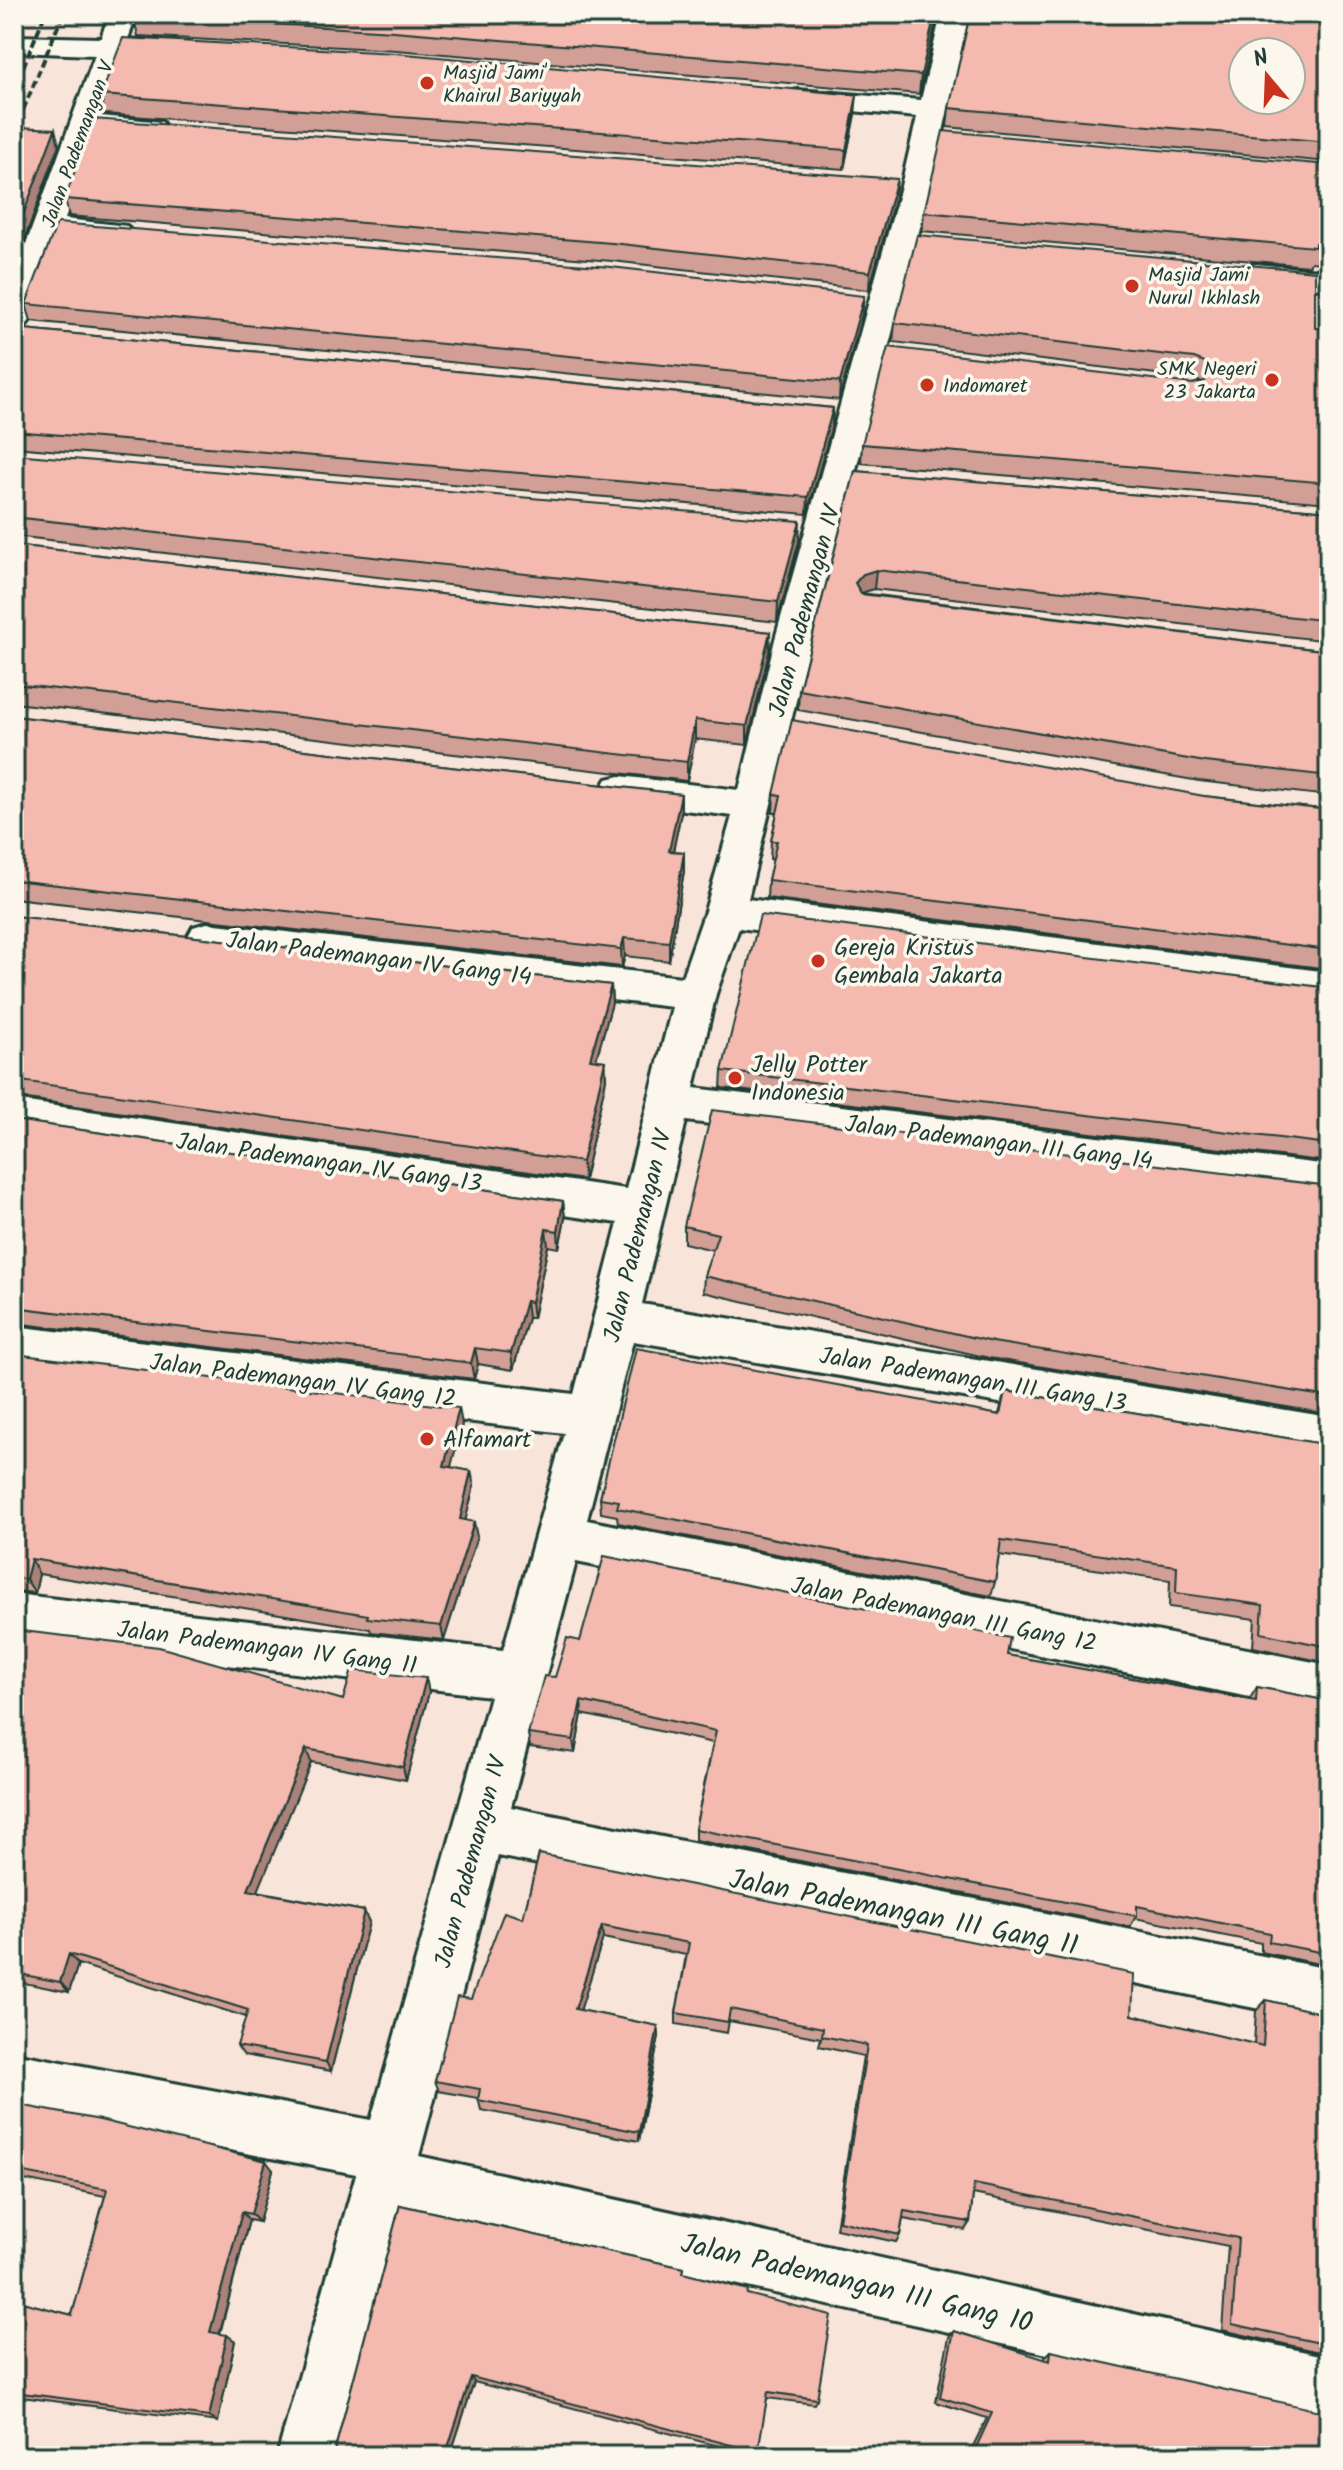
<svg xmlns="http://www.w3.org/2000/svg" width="1343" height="2470" font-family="Kalam,sans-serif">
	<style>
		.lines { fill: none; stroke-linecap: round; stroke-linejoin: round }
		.minor-casing { stroke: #1f3d34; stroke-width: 6 }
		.minor { fill: #fbf7ec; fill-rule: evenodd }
		.rail { stroke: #1f3d34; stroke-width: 4; stroke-dasharray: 8 4; stroke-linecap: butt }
		.wall { fill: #d29f96; stroke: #1f3d34; stroke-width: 2 }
		.shaded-wall { fill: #ab827a; stroke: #1f3d34; stroke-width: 2 }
		.building { fill: #f4b9af; stroke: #1f3d34; stroke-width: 2; fill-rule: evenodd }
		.poi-dot { fill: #c8321e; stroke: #fbf7ec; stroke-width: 3 }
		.labels { text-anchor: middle; stroke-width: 7; stroke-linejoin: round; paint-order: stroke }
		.far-poi-label { font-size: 20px; fill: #1f3d34; stroke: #fbf7ec; text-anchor: start }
		.far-street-label { font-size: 20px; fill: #1f3d34; stroke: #fbf7ec }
		.street-label { font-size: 24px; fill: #1f3d34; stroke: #fbf7ec }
		.poi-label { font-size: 24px; fill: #1f3d34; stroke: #fbf7ec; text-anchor: start }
		.near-street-label { font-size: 28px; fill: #1f3d34; stroke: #fbf7ec }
	</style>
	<rect width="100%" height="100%" fill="#f9e4da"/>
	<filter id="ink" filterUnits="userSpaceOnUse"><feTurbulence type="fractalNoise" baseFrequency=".0125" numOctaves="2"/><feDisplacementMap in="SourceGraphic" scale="16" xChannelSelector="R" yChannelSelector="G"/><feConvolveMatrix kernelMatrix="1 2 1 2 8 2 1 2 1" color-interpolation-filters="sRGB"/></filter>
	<g filter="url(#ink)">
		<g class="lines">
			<g class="minor-casing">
				<path id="minor" d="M109,14H137L128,39L189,43L193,49L189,55L122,56L101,116L162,122L166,128L162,134L152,137L95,133L65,219L127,226L131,232L127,238L116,241L59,237L30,320L25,327L14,329V277L95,55L14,52V36L101,38Z
					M941,14H969L931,186L811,639L748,899L1329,972V1004L739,928L716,994L694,1088L1329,1165V1201L686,1121L642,1304L1329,1417V1459L633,1341L587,1520L1329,1665V1713L576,1562L511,1807L1329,1969V2023L498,1856L419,2156L1329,2357V2417L403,2210L337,2456H277L356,2174L14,2109V2053L371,2120L490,1696L14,1640V1594L503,1650L564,1433L14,1366V1326L574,1394L618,1223L14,1134V1100L626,1189L672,1007L207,953L193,949L187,938L193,927L207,923L682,977L705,911L732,816L620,802L607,799L601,789L607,779L620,776L739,790L775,639L901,186L917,117L798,106L788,104L784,98L788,92L798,90L921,100Z
					M1256,264L1329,271V289L1245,280L1241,273L1245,266Z"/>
			</g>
			<use href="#minor" class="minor"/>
			<path class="rail" d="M14,89L45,14
				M14,132L63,14"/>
		</g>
		<path class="wall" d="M133,14H938L919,94L396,50L138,36Z
			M1239,14H1329V20Z
			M1329,23V162L947,127L949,108Z
			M101,95L855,114L844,169L105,114Z
			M1329,165V264L1311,262L1309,266L922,231L924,212Z
			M895,197L869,290L612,261L69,216L65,199Z
			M864,296L862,314L839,400L31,321L26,304Z
			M895,323L1315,328L1329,330V503L861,463L862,444L1202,382L1189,378L893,342Z
			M14,328L833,408L832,425L807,514L14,447Z
			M14,454L799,541L777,622L14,536Z
			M855,471L1329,511V641L874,589L861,593L1329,651V796L1199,781L798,710L799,690Z
			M14,545L770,632L769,652L747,745L695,739L687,781L14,703Z
			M14,716L681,794V813L673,851L684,852V871L669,961L625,956L622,967L14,898Z
			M774,794L1204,796L1329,810V969L767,898L768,880L773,860L770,859L771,841L777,813H773Z
			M14,916L611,985L612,1003L596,1060L605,1061L606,1079L584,1180L14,1097Z
			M1329,988V1162L721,1088L722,1071Z
			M14,1120L563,1201L565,1218L559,1248L548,1246L533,1318H528L513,1370L478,1364L474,1379L14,1323Z
			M1329,1186V1414L989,1358L703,1292L704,1276L713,1250L684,1243V1226Z
			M14,1354L462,1424L450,1467L471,1471L474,1486L465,1520L477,1537L444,1640L371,1632L370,1629L39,1574L35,1593L14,1591Z
			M1005,1391L1329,1445V1663L1253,1647L1255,1619L1169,1607L1170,1580L999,1555L995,1582L991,1596L618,1523L617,1516L601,1513L600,1498L999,1414Z
			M14,1630L343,1700L429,1692L406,1780L311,1762L257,1891L364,1911L369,1922L331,2071L244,2055L237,2046L246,2017L78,1964L69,1992L14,1981Z
			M580,1641L1007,1655L1249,1700L1257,1687L1329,1701V1959L1324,1965L1261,1952V1943L1135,1918L1130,1927L695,1840V1829L713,1743L582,1714L575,1753L530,1747L528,1734L555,1677Z
			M539,1854L1132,2015L1254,2044L1256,2011L1266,2000L1329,2015V2354L1222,2330L1228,2246L973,2194L970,2222L965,2230L903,2219L900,2235L896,2242L836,2229L863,2056L819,2046L821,2038L729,2021L727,2033L676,2024V2013L686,1955L603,1938L580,2010L658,2026L659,2036L639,2141L481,2110L478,2098L439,2091L435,2081L471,1999L523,1918Z
			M14,2104L273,2170L259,2222L249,2220L220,2334L235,2341L218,2422L14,2396V2300L72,2315L105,2196L14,2178Z
			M400,2205L684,2268L683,2273L817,2399L814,2404L767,2398L756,2456L474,2382L450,2456H320L334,2453Z
			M954,2331L1044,2360L1045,2357L1051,2351L1329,2456H968L987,2418L936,2402L949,2337Z"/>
		<path class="shaded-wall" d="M935,14H938L919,94L921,75Z
			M857,95L855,114L844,169L846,150Z
			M55,129L59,145L14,268V239Z
			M897,179L895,197L869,290L870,272Z
			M864,296L862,314L839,400L840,382Z
			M833,408L832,425L807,514L808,497Z
			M800,521L799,541L777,622L778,602Z
			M876,570L874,589L861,593L855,583L863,574Z
			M770,632L769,652L747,745V726Z
			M695,720V739L687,781V762Z
			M681,794V813L669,870V851Z
			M684,852V871L669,961V942Z
			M624,938L625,956L622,967L621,949Z
			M611,985L612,1003L591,1077L590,1059Z
			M605,1061L606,1079L584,1180L582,1162Z
			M563,1201L565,1218L559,1248L558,1231Z
			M546,1229L548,1246L533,1318L531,1302Z
			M526,1301L528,1318L513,1370L511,1353Z
			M475,1348L478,1364L474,1379L471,1363Z
			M459,1408L462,1424L447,1482L444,1466Z
			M471,1471L474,1486L462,1534L460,1519Z
			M474,1522L477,1537L444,1640L441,1626Z
			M31,1559L39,1574L35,1593L26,1579Z
			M426,1678L429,1692L406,1780L403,1767Z
			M581,1701L582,1714L575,1753L573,1740Z
			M306,1749L311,1762L254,1901L248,1890Z
			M364,1911L369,1922L331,2071L326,2062Z
			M602,1926L603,1938L577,2021L575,2009Z
			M69,1954L78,1964L69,1992L60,1982Z
			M658,2026L659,2036L639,2141V2132Z
			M266,2161L273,2170L259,2222L251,2214Z
			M242,2212L249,2220L218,2339L210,2332Z
			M227,2335L235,2341L218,2422L209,2417Z
			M471,2377L474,2382L450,2456H445Z"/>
		<path class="building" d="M135,14H935L921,75L394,31L134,16Z
			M970,14H1196L1329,23V142L949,108ZM1243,52H1291V100H1243Z
			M123,38L394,53L857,95L846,150L101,95Z
			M93,119L897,179L870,272L612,243L65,199Z
			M19,127L55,129L14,239V137Z
			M943,131L1329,165V244L1315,243V247L924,212Z
			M57,223L611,267L864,296L840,382L26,304Z
			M917,235L1315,271V328L1329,330V483L862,444L888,347L1193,384L1205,381L1213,371L1205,362L1194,358L895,323Z
			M14,328L833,408L808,497L14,431Z
			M14,454L800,521L778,602L14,517Z
			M855,471L1329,511V621L876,570L863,574L855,583L861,594L1329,651V776L1205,762L799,690Z
			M14,545L770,632L747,726L695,720L687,762L14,684Z
			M14,716L681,794L669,851L684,852L669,942L624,938L621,949L14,880Z
			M792,720L1204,796L1329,810V950L768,880L777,841H771L781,795L774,794Z
			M760,915L1329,988V1144L722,1071Z
			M14,916L611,985L590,1059L605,1061L582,1162L14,1080Z
			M712,1110L1329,1186V1397L993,1342L704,1276L718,1234L684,1226Z
			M14,1120L563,1201L558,1231L546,1229L531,1302L526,1301L511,1353L475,1348L471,1363L14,1307Z
			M636,1348L1000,1415L1005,1391L1329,1445V1647L1261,1633L1263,1605L1176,1593L1177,1566L1001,1540L995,1582L617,1508L619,1501L600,1498Z
			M14,1354L459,1408L444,1466L471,1471L460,1519L474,1522L441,1626L367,1618L368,1615L31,1559L26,1579L14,1578Z
			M604,1556L1010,1638L1007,1655L1256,1701L1257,1687L1329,1701V1954L1269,1942L1270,1933L1137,1906V1916L695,1829L716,1731L581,1701L573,1740L528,1734L544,1676L555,1677L567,1638L580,1641Z
			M14,1630L159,1647L343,1700L352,1670L426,1678L403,1767L306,1749L248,1890L364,1911L326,2062L237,2046L248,2010L69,1954L60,1982L14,1973Z
			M539,1854L1134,1974L1132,2015L1263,2046L1266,2000L1329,2015V2345L1232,2324L1238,2238L974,2184L970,2222L904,2211L900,2235L839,2221L867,2045L822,2036L823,2028L730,2009L728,2022L676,2013L689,1943L602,1926L575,2009L658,2026L639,2132L478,2100L480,2089L435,2081L457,1997L471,1999L504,1912L523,1918Z
			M14,2104L100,2120L266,2161L251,2214L242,2212L210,2332L227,2335L209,2417L14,2392V2300L72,2315L107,2189L14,2171Z
			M400,2205L684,2268L683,2273L748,2290L747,2294L831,2315L817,2399L768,2392L758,2452L471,2377L445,2456H320V2455L334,2453Z
			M954,2331L1050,2361L1051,2351L1329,2413V2456H972L992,2413L940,2397Z"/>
	</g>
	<g class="poi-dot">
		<circle cx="427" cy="83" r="8"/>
		<circle cx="1132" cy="286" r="8"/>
		<circle cx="1272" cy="380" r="8"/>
		<circle cx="927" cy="385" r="8"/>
		<circle cx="818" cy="961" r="8"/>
		<circle cx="735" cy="1078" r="8"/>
		<circle cx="427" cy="1439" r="8"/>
	</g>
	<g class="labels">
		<g class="far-poi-label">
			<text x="443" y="79">Masjid Jami'<tspan x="443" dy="23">Khairul Bariyyah</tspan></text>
			<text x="1148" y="281">Masjid Jami<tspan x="1148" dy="23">Nurul Ikhlash</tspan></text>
			<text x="1256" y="375" text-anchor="end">SMK Negeri<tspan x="1256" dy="23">23 Jakarta</tspan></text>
			<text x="943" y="392">Indomaret</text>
		</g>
		<g class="far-street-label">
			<text transform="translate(77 144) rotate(-70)" y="7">Jalan Pademangan V</text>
		</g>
		<g class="street-label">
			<text transform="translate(804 611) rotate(-75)" y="8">Jalan Pademangan IV</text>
			<text transform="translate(379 958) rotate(7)" y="8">Jalan Pademangan IV Gang 14</text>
			<text transform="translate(999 1142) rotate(7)" y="8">Jalan Pademangan III Gang 14</text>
			<text transform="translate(329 1162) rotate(8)" y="8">Jalan Pademangan IV Gang 13</text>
			<text transform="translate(637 1236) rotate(-76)" y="8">Jalan Pademangan IV</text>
			<text transform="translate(973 1379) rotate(9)" y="8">Jalan Pademangan III Gang 13</text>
			<text transform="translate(303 1380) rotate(7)" y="8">Jalan Pademangan IV Gang 12</text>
			<text transform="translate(944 1614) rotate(11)" y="8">Jalan Pademangan III Gang 12</text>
			<text transform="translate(267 1647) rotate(7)" y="8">Jalan Pademangan IV Gang 11</text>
			<text transform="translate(470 1862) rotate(-75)" y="8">Jalan Pademangan IV</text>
		</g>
		<g class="poi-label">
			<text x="834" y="955">Gereja Kristus<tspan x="834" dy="28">Gembala Jakarta</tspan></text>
			<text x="751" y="1072">Jelly Potter<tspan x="751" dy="28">Indonesia</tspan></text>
			<text x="443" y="1447">Alfamart</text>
		</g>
		<g class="near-street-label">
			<text transform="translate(904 1911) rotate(11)" y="10">Jalan Pademangan III Gang 11</text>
			<text transform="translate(857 2282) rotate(13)" y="10">Jalan Pademangan III Gang 10</text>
		</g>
	</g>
	<rect width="1343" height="2470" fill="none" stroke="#fbf7ec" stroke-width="48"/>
	<rect x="24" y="24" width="1295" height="2422" fill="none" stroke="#1f3d34" stroke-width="3" filter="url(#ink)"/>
	<g transform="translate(1267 76) rotate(341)"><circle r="38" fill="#fbf7ec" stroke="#a3ada2" stroke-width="2"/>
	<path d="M0-6L14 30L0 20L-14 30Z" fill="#c8321e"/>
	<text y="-12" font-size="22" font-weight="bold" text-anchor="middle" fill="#1f3d34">N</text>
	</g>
</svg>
